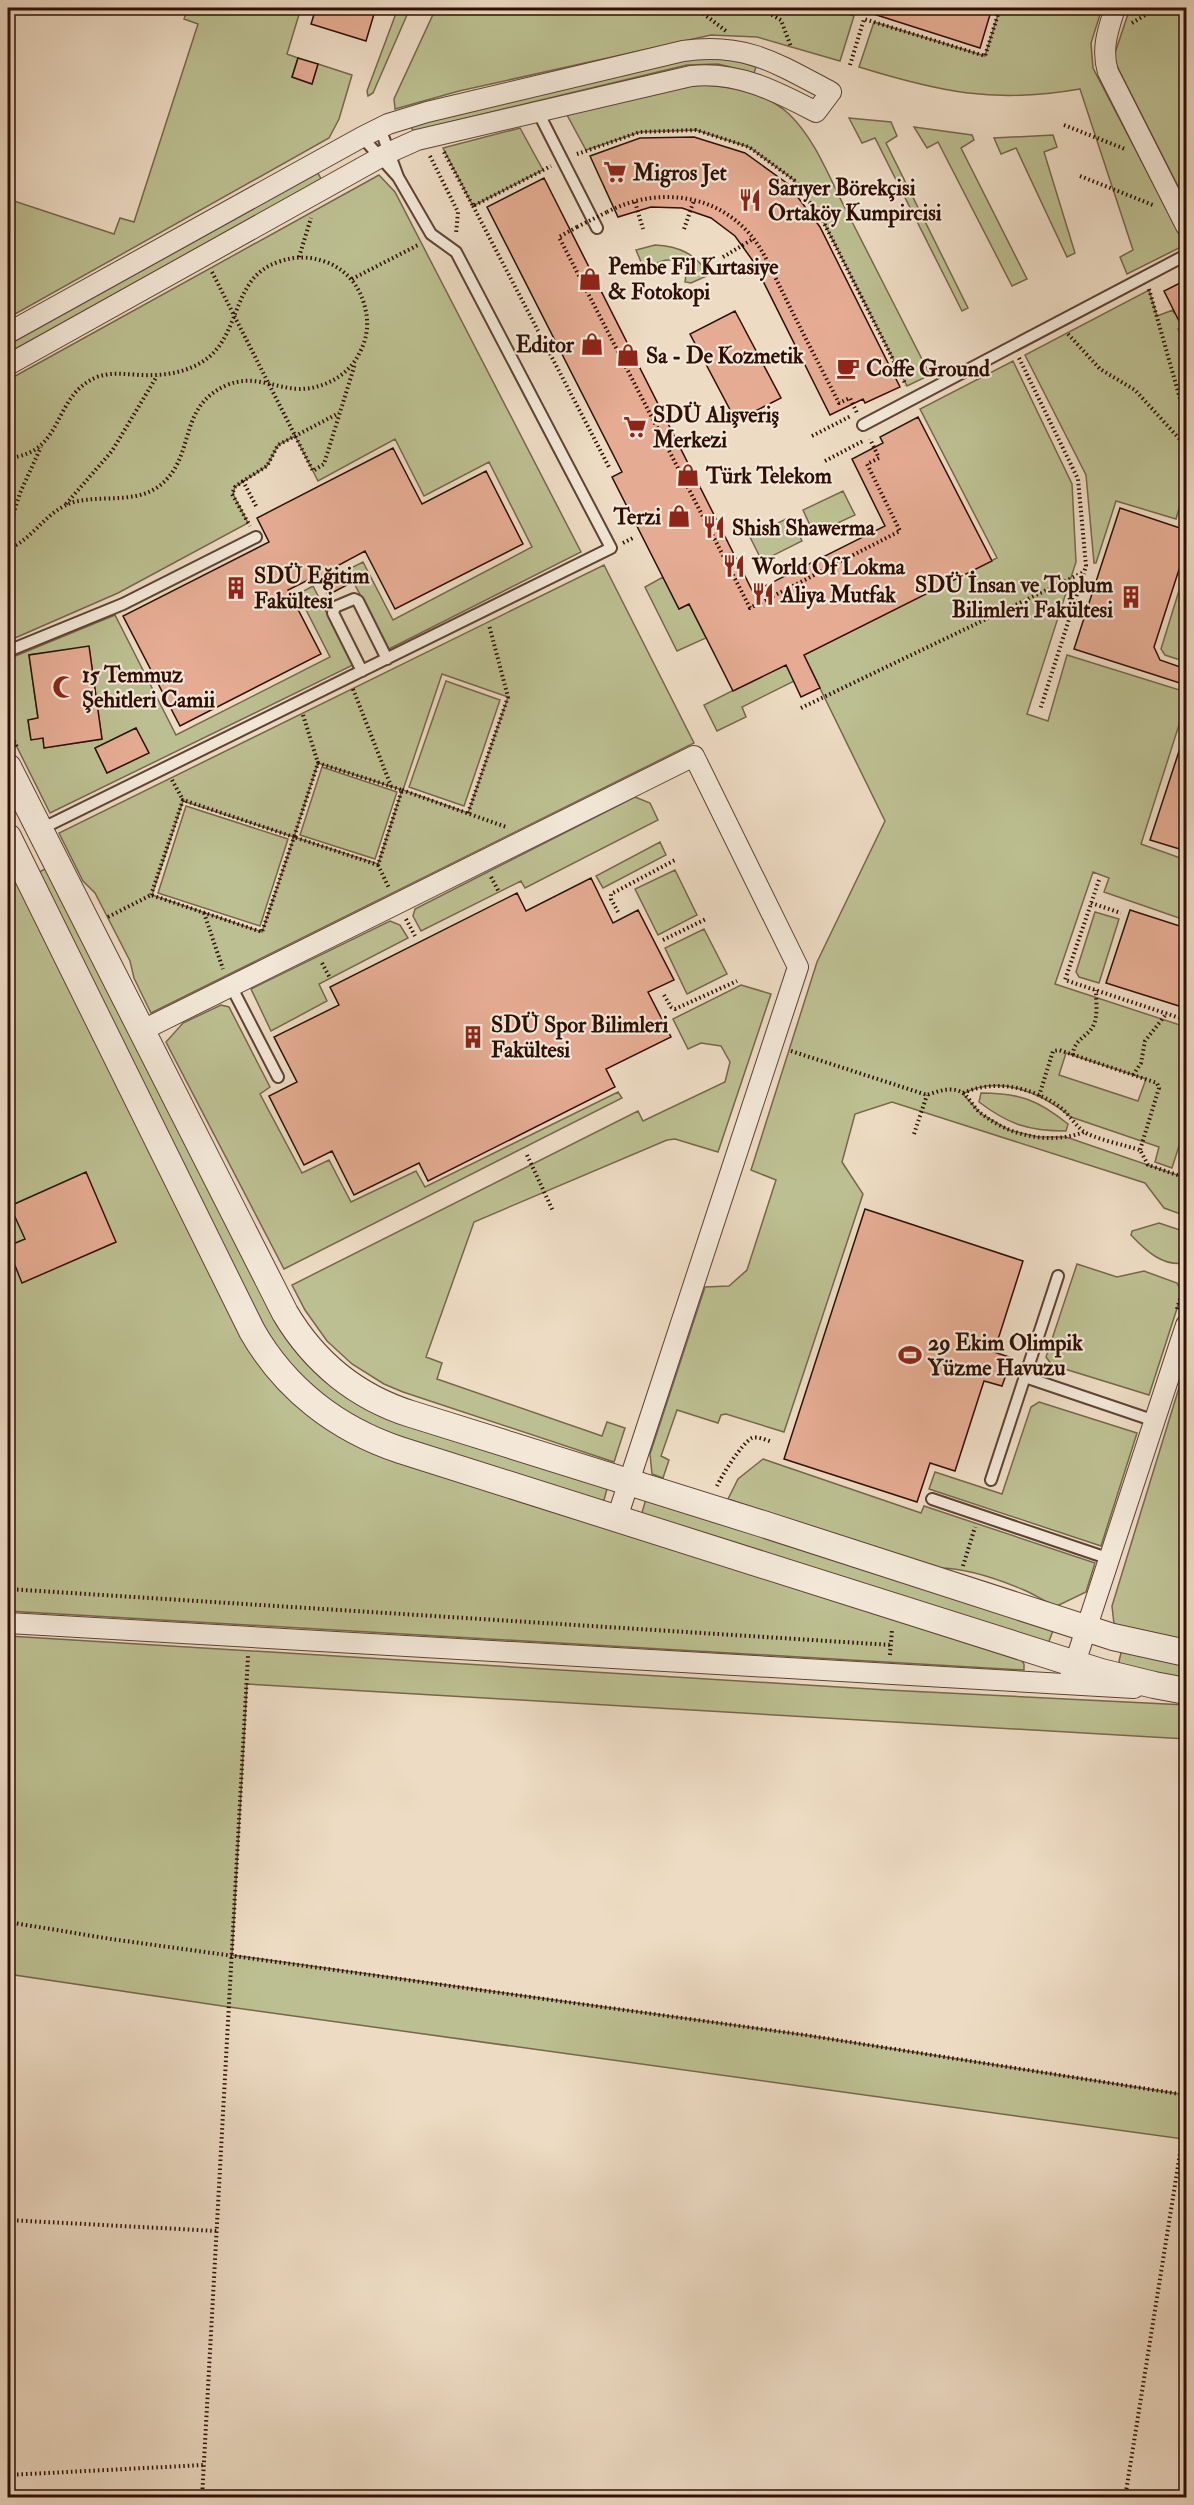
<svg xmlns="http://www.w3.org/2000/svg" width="1194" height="2505" font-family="'IM FELL Double Pica',serif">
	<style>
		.green { fill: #bcbf91; stroke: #76674a; stroke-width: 1.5; fill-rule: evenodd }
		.building { fill: #e5ac93; stroke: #2f0f04; stroke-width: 1.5 }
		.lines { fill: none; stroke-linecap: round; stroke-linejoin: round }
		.service-casing { stroke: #5e4234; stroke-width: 14 }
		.minor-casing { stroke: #5e4234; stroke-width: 22 }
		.tertiary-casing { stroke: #5e4234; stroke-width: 28 }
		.path { stroke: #2f0f04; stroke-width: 4; stroke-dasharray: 1.5 3; stroke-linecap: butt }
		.service { stroke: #f3e8d8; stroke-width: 10 }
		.minor { stroke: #f3e8d8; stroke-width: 20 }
		.tertiary { stroke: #f3e8d8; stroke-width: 26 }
		.path-bridge { stroke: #2f0f04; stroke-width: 4; stroke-dasharray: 1.5 3; stroke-linecap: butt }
		.labels { text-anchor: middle; stroke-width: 4.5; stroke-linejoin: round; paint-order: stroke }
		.poi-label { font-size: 22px; font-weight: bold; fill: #2f0f04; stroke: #f3e8d8; text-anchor: start }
	</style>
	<rect width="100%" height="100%" fill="#eddbc3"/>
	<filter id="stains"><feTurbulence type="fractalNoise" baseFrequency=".00333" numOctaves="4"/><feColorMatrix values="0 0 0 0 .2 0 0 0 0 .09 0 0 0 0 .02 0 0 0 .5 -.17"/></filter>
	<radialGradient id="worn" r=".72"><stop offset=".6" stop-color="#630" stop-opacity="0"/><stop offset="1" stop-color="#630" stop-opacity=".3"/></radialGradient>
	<path class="green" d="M188,8H301L287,54L298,58L292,77L312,84L318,64L352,75L339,119L329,138L8,318V199L114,234L120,218L134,222L198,24L184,19Z
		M398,8H410L373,93L368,96L367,91Z
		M436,8H829L854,16L840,61L757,37L711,35L459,91L395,109L394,99Z
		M1000,8H1059L1076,13L1078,8H1102L1091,43L1093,68L1185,245L1127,274L1120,257L1133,250L1080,89C995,104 940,92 859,67L874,22L985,56Z
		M1130,8H1186V202L1114,60L1115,53Z
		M717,58L735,60L756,67L754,73L718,64L687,65L413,131L411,126L685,59Z
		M704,85C732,87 768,94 789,114C815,139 829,177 845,208C873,264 902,319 930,375L907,386L824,223L794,180L749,147L696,130L640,132L586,150L567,115L679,87Z
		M849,118L891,122L897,136L886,143L968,308L962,311L875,138L862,143Z
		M914,127L972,135L974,140L961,148L1027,279L1012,286L938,142L927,148Z
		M520,128L543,170L473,206L443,148Z
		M1053,135L1057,147L1044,152L1075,253L1067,257L1016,148L1001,154L994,138Z
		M318,173L321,179L8,353V345Z
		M379,175L395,192L581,552L389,649L347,570L363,562L393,620L532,547L489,462L424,496L395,439L318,481L295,436L278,445L267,466L235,487L233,494L248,523L118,593L8,641V380Z
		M655,245C679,246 696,254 709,275L691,283L685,282C690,258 663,253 650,270L644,269L636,250Z
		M1149,290L1157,316L1173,310L1174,313L1186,307V324L1178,329L1186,346V485L1176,519L1116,501L1096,563H1094L1086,475L1025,355Z
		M1013,361L1072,484L1076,562L1027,714L1048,721L1067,655L1186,692V703L1141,844L1186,860V915L1179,918L1104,892L1109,878L1093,872L1055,984L1186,1027V1124L1172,1168L1155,1162L1159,1147L1071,1117C1042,1093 999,1074 963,1094L981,1114L1009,1130L1038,1137H1066L1186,1178V1216L1164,1208L1145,1183L892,1102L855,1114L842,1162L863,1194L784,1432L726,1414L721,1415L718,1423L677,1410L661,1456L669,1460L663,1478L652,1474L650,1454L705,1287L729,1286L747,1270L776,1180L751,1170L817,962L885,821L812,672L742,707L746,717L717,731L704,705L997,558L920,409ZM1066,1053L1146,1079L1138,1101L1059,1075Z
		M843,491L855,515L814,534L803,510Z
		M790,517L802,541L762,561L750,537Z
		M604,565L694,743L151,1013L134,978L130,961L95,893L83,881L59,833ZM442,674L508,697L468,813L403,790ZM318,763L402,790L378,864L294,837ZM183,801L294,837L262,932L152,895Z
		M1186,568V662L1165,655L1161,649Z
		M663,577L679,609L689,604L706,638L677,651L645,587Z
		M313,586L353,665L50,813L8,729V659L115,615L176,735L330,657L298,594ZM89,647L102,739L44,748L43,738L31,739L28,720L38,718L29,655ZM136,728L148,753L107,773L95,748Z
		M446,681L500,700L464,806L409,787Z
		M322,767L397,792L375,859L300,835Z
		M635,797L650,803L658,820L525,888L521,881L421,931L413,916L415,909Z
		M186,806L288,839L260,926L158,893Z
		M660,842L666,855L603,888L596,876Z
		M8,861L299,1406L1021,1659L1024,1664V1670L8,1611Z
		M49,867L269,1309L299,1352L607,1489L604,1500L596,1502L400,1440L351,1418L295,1371L265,1334L39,872Z
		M675,870L697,915L658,935L635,889Z
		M1095,912L1119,919L1099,983L1079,977L1076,972Z
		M390,921L400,925L408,938L319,984L327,1001L271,1031L251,989Z
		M704,929L727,974L687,994L665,948Z
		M741,985L771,994L718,1152L675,1139L667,1140L474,1222L426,1357L442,1363L437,1379L602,1436L607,1422L625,1428L614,1462L403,1392L384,1384L352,1364L327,1341L305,1310L292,1285L638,1111L643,1121L725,1082L730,1062L721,1046L701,1043L688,1049L673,1019Z
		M221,1005L229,1007L270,1087L260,1094L302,1173L329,1160L351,1202L416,1171L425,1187L618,1092L622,1098L284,1269L166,1042L183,1023Z
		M981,1093C1020,1093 1038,1100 1068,1124L1066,1131C1028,1131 1008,1124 979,1102Z
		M1159,1223L1186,1232V1263C1163,1267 1146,1251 1131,1235L1132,1231Z
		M1077,1264L1117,1277L1144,1271L1177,1283L1182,1293L1149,1395L1052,1365L1046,1357Z
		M1186,1365V1640L1114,1624L1112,1606Z
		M1039,1402L1137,1433L1101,1546L929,1489L935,1472L1002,1494L1031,1407Z
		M763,1459L921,1513L924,1506L1095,1563L1086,1592L1057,1606C1045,1602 1036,1595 1024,1590C998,1579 967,1568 939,1568L728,1499L738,1479Z
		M646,1499L1054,1628L1048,1644L641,1516Z
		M8,1636L887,1690L1186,1705V1739L247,1684L232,1955L805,2035L1186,2095V2116L1183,2139L229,2007L8,1974Z
		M1124,1651L1186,1664V1680L1120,1665L1119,1661L1121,1653Z"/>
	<path class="building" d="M316,8H352L374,14L366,41L311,24Z
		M865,8H992L980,48L864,11Z
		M298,58L318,64L312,84L292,77Z
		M694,137L745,153L788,184L820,227L900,387L865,403L863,399L830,415L753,261L735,236L711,218L682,208L651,207L618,217L590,156L640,138Z
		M544,178L753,592L885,526L852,459L883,443L880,437L918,417L992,561L804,655L820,688L801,697L786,665L733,691L689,604L679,609L612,477L622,472L487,207Z
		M1186,280V335L1164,291Z
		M735,311L781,398L736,421L690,334Z
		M393,448L422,504L486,471L523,544L395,609L365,551L337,566L347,585L328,595L318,575L288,590L321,654L180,726L123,616L269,542L257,518Z
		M1120,508L1186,530V548L1154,647L1160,660L1186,669V685L1074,649Z
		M89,646L102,739L44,748L43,738L31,740L28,720L38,718L29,655Z
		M136,728L149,753L107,773L95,748Z
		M1183,739L1186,740V851L1150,840Z
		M591,878L613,923L638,910L674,980L648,992L671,1037L606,1069L615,1087L428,1181L419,1163L354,1195L332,1151L304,1165L269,1096L297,1082L274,1037L339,1005L330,987L517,893L526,911Z
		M1130,910L1186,928V983L1179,1006L1106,983Z
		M86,1172L116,1242L22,1283L8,1248V1246L25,1239L10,1206Z
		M865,1209L1023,1261L994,1352L1012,1358L1002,1386L984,1381L955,1471L930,1463L917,1502L784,1459Z"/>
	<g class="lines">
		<g class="service-casing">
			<path id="service" d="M538,112L597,228
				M362,137L398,177L380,128
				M863,425L1186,255
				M8,651L123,604L256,537
				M362,671L333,613L335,607L354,599L358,601L387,659
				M39,830L611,548L456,252L431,234L398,177
				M231,986L278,1077
				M1025,1377L1155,1421
				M991,1480L1058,1276
				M932,1499L1110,1559"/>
		</g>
		<g class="minor-casing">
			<path id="minor" d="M1115,8C1108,30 1101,49 1108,72L1186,226
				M8,333L362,137L388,124L427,112L683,51C746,42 778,64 831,92L816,112C776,91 737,71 691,76L417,140L388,153L8,365
				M141,1031L694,756L798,967L617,1518
				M8,1623L1134,1688
				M1071,1675L1186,1325"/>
		</g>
		<g class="tertiary-casing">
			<path id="tertiary" d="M8,767L285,1313C314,1362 357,1397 411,1414L763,1524L1113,1637L1186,1653
				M8,837L252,1331C285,1389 337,1429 400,1450L1101,1672L1154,1685L1186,1691"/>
		</g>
		<path class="path" d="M696,8L726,31
			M760,8L781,20L791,47
			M1059,8L1076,13L1078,8
			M1132,23L1157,8
			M850,65L864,19L985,56L1000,8
			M1064,125L1125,149
			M444,152L473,206L551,166
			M577,154L640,132L696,130L749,147L794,180L824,223L906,385
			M430,156L458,212L456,234
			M1080,176L1153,205
			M635,202L643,229
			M473,206L609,467
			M607,212C653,188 710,192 746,230C763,247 772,272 783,293C801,330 820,366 839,403L850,398L857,413
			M577,227L559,237L750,608L900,531L867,464L879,458L870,439
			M684,229L694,200
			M299,257L311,218
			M723,257L753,239
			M212,272L313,471L324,464L355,364
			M352,279L420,244
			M1149,289L1186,420
			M1068,334L1100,369L1135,390L1186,446
			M1019,358L1078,479L1086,566L1040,710
			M812,436L851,416
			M8,458C66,453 51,396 97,377C111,372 125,374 140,375C164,376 189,373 209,357C241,330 233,277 278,262C295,256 309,256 326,262C348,270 362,289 366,312C369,327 366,341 359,354C348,376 323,389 299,389C274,388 254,374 227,385C179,406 195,450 166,480C141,506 106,494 74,502C46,510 34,539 8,549
			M825,461L863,441
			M243,481L235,487L232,494L250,526
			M66,504L112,451L157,376
			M256,506L243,481L267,466L278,445L339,413
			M8,531L20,493L41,447
			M623,543L635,537
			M353,689L391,786
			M801,708L1084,572
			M303,715L318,763
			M8,729L17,747
			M318,763L402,790L378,865L294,837Z
			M172,780L183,800
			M402,790L506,827
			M468,813L508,697L489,625
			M378,865L389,888
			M491,877L499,892
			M1099,880L1065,980L1186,1020
			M1091,903L1121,913
			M618,912L611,899V894L677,859
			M204,913L223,969
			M108,917L151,895L262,932L294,837L183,800L151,895
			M406,919L415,936
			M663,940L706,919
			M322,963L330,978
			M664,995L671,1007L675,1009L737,981
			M791,1051L927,1095C939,1091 951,1086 963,1093C970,1098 974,1109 982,1114C1010,1136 1050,1145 1084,1132
			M1073,1055C1073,1039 1089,1037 1094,1024C1098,1014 1096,1001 1096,990
			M1133,1075L1141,1063L1145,1041L1167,1013
			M963,1093C995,1079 1032,1087 1060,1107C1069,1114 1074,1124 1083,1131C1091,1138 1128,1146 1140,1150L1148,1165L1186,1178
			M1039,1096L1053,1051L1059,1050L1157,1083L1159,1088L1140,1150
			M914,1134L927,1095
			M527,1155L553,1211
			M1177,1309L1186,1279
			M717,1486C722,1475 742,1443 752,1438C758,1436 766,1440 772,1442
			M963,1566L975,1527
			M8,1589L891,1645
			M890,1655L892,1629
			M8,1922L111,1939L805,2035L1186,2095
			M8,2220L217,2231
			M8,2475L204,2465
			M202,2498L248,1656
			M1125,2498L1186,2116"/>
		<use href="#service" class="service"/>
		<use href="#minor" class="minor"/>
		<use href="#tertiary" class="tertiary"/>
		<path class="path-bridge" d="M577,227L607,212"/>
	</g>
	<defs>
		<g id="supermarket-bare" transform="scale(1.8)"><path d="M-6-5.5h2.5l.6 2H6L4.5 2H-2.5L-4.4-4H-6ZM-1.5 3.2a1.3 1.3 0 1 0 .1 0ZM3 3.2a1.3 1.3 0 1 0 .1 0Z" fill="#8f2418" stroke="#f3e8d8" stroke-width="2.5" paint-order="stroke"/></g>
		<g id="restaurant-bare" transform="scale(1.8)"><path d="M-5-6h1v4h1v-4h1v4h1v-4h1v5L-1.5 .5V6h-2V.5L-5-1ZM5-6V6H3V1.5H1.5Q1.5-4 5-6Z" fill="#8f2418" stroke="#f3e8d8" stroke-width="2.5" paint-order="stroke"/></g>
		<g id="shop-bare" transform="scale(1.8)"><path d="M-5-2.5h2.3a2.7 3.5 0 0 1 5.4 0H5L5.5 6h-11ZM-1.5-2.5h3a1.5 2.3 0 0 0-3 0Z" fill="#8f2418" stroke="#f3e8d8" stroke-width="2.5" paint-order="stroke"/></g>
		<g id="cafe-bare" transform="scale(1.8)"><path d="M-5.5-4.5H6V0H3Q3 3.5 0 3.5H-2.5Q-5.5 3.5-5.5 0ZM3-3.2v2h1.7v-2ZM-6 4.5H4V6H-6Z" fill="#8f2418" stroke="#f3e8d8" stroke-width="2.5" paint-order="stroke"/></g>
		<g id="building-bare" transform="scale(1.8)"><path d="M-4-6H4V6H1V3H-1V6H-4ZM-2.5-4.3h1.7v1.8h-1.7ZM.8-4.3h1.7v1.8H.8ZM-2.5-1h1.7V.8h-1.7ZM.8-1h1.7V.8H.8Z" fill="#8f2418" stroke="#f3e8d8" stroke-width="2.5" paint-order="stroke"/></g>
		<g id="mosque-bare" transform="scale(1.8)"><path d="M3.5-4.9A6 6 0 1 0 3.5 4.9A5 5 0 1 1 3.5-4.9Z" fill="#8f2418" stroke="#f3e8d8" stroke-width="2.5" paint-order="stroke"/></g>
		<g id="stadium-bare" transform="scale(1.8)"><path d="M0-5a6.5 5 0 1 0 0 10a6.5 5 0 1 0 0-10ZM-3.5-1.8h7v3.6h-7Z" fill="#8f2418" stroke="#f3e8d8" stroke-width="2.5" paint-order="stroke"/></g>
	</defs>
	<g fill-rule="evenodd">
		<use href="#supermarket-bare" x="615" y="172"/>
		<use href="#restaurant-bare" x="750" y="200"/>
		<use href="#shop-bare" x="590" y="279"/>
		<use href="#shop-bare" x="592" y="344"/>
		<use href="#shop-bare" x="628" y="355"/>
		<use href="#cafe-bare" x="848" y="368"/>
		<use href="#supermarket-bare" x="635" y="427"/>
		<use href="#shop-bare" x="688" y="475"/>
		<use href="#shop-bare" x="679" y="516"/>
		<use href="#restaurant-bare" x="714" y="527"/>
		<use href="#restaurant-bare" x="734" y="566"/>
		<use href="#building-bare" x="236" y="588"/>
		<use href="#restaurant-bare" x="763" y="594"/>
		<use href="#building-bare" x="1131" y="597"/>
		<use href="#mosque-bare" x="64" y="687"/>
		<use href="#building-bare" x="473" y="1037"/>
		<use href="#stadium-bare" x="910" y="1355"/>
	</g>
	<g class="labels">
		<g class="poi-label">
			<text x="633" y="180">Migros Jet</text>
			<text x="768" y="195">Sarıyer Börekçisi<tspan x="768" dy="25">Ortaköy Kumpircisi</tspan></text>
			<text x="608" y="274">Pembe Fil Kırtasiye<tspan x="608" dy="25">&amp; Fotokopi</tspan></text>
			<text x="574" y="352" text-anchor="end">Editor</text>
			<text x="646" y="363">Sa - De Kozmetik</text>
			<text x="866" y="376">Coffe Ground</text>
			<text x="653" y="422">SDÜ Alışveriş<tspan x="653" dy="25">Merkezi</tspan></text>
			<text x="706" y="483">Türk Telekom</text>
			<text x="661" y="524" text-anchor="end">Terzi</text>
			<text x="732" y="535">Shish Shawerma</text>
			<text x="752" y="574">World Of Lokma</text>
			<text x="254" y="583">SDÜ Eğitim<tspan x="254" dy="25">Fakültesi</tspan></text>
			<text x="1113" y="592" text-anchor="end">SDÜ İnsan ve Toplum<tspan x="1113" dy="25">Bilimleri Fakültesi</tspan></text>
			<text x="781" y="602">Aliya Mutfak</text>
			<text x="82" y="682">15 Temmuz<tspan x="82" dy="25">Şehitleri Camii</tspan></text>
			<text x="491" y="1032">SDÜ Spor Bilimleri<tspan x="491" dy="25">Fakültesi</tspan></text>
			<text x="928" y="1350">29 Ekim Olimpik<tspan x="928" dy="25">Yüzme Havuzu</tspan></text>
		</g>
	</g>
	<rect width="1194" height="2505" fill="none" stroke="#eddbc3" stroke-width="30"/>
	<rect x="9" y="9" width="1176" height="2487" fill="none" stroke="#2f0f04" stroke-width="3"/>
	<rect x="15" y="15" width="1164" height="2475" fill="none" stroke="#2f0f04" stroke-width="1.5"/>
	<rect width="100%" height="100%" filter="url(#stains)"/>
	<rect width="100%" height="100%" fill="url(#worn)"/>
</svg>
